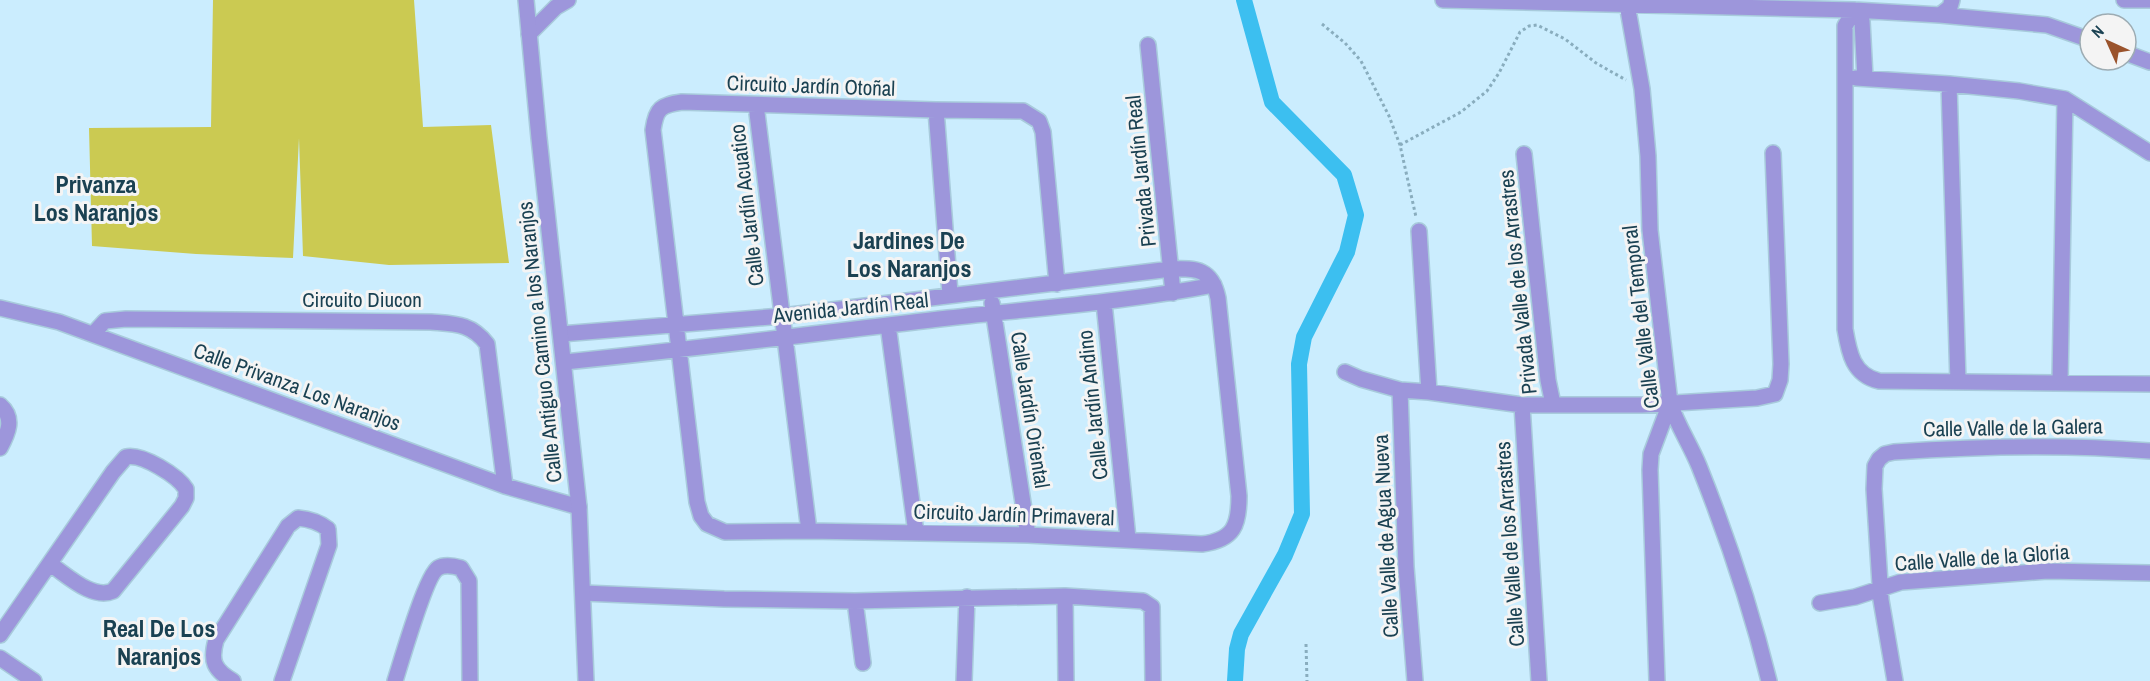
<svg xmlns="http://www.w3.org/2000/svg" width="2150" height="681" font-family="'Archivo Narrow',sans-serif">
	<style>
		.green { fill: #cbca52 }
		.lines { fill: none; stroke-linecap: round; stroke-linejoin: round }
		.canal { stroke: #3cbff0; stroke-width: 16 }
		.minor-casing { stroke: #a8cbdc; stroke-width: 18 }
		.tertiary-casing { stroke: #a8cbdc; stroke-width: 18 }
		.path { stroke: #89adbe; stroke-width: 3; stroke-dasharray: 3 3; stroke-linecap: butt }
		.minor { stroke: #9d96db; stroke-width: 15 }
		.tertiary { stroke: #9d96db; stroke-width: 15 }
		.labels { text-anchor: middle; stroke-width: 6; stroke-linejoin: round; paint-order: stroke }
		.street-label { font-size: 21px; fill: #1a4152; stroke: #f4f4f4 }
		.quarter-label { font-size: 24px; font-weight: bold; fill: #1a4152; stroke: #f4f4f4 }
	</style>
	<rect width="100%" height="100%" fill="#cbedfe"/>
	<path class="green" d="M213,0H414L423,127L491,125L509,263L389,265L303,256L299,138L293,258L196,254L92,246L89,128L211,127Z"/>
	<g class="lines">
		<path class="canal" d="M1235,681L1237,649L1241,634L1285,555L1302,514L1299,364L1304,337L1347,252L1356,215L1344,175L1272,102L1244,0"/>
		<g class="minor-casing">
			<path id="minor" d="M1443,0L1854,10L1940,15L2047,25L2090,40
				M2124,0H2150
				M1627,4L1642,89L1648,156L1650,230L1670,403C1677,425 1690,444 1699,466C1727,536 1751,608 1769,681
				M1940,15L1950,7L1952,0
				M529,34L556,7L568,0
				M1148,45L1173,293
				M2126,53L2150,62
				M1856,78L1949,84L2019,91L2065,99L2150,153
				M1865,78L1862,21L1854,10L1845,26V329C1849,353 1853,375 1879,381L2150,384
				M1949,84L1958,382
				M756,105L809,531
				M936,110L950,294
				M1524,154L1548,380L1553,404
				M1419,231L1429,392
				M992,303L1028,535
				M1104,303L1128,539
				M0,308L59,322L505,486L579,507
				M888,325L916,533
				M93,334L105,321L126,319L431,322C455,324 471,323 487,344L505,486
				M561,334L782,316L1171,269C1197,268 1212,269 1218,298L1239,496C1239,525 1234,540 1202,544L1028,535L809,531L725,532L707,524L701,516L697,502L676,324L653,130C656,108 661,105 682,102L936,110L1023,111L1039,121L1043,132L1057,284
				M565,362C693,349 820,333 948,318C1037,308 1126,302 1214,285
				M1345,372L1361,379L1400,390L1429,392L1522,405H1642L1757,398L1775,394L1780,380L1781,364L1773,153
				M2060,383L2065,99
				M1400,390L1406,567L1415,681
				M0,405C15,418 8,433 0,448
				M1522,405L1539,681
				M583,593L724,599L855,601L1065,596L1143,601L1152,607L1153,681
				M1065,596L1066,681
				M855,601L863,663
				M1820,603L1855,597L1901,582L2047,571L2150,573
				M0,635L113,472L126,457C142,453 178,476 186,489V498L182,506L113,591C92,600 67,575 50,564
				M0,658L34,681
				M233,681C214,670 210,661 216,640L288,526L298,518C309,519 319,522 328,529L329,545L282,681
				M395,681C401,662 426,575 438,568C445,564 454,566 461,568L469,581L470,681
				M964,681L967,597
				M1657,681L1650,470L1651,454L1670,403
				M1895,681L1881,600L1874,489L1875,466L1879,459L1885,454L1894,452C1979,446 2065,444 2150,451"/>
		</g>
		<g class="tertiary-casing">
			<path id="tertiary" d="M526,0L539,138L579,507L586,681"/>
		</g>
		<path class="path" d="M1322,24L1345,43L1361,61L1389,116L1400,145L1416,217
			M1400,145L1461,112L1487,91L1499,73L1520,32L1529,26L1537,25L1565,39L1596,63L1626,80
			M1306,644L1307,681"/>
		<use href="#minor" class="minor"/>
		<use href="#tertiary" class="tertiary"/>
	</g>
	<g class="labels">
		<g class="street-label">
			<text transform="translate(811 86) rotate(2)" y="7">Circuito Jardín Otoñal</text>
			<text transform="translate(1141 171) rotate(-96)" y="7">Privada Jardín Real</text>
			<text transform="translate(747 205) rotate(-97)" y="7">Calle Jardín Acuatico</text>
			<text transform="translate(1518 282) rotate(-96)" y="7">Privada Valle de los Arrastres</text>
			<text x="362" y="307">Circuito Diucon</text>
			<text transform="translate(851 308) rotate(-6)" y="7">Avenida Jardín Real</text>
			<text transform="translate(1641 317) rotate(-97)" y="7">Calle Valle del Temporal</text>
			<text transform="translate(540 342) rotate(-96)" y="7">Calle Antiguo Camino a los Naranjos</text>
			<text transform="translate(297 387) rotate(20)" y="7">Calle Privanza Los Naranjos</text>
			<text transform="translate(1093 405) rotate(-96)" y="7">Calle Jardín Andino</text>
			<text transform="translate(1030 410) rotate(81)" y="7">Calle Jardín Oriental</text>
			<text transform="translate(2013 428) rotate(-1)" y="7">Calle Valle de la Galera</text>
			<text transform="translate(1014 515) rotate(2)" y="7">Circuito Jardín Primaveral</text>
			<text transform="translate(1386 536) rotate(-93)" y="7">Calle Valle de Agua Nueva</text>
			<text transform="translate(1510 544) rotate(-94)" y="7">Calle Valle de los Arrastres</text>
			<text transform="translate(1982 558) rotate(-4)" y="7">Calle Valle de la Gloria</text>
		</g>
		<g class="quarter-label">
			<text x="96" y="193">Privanza<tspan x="96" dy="28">Los Naranjos</tspan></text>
			<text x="909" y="249">Jardines De<tspan x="909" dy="28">Los Naranjos</tspan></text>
			<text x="159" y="637">Real De Los<tspan x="159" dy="28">Naranjos</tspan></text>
		</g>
	</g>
	<g transform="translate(2108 42) rotate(315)"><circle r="28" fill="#f4f4f4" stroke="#9dacb3" stroke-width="1.5"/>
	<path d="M0-4.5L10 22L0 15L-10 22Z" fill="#9a532c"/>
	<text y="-9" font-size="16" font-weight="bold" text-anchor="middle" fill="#1a4152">N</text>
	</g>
</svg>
